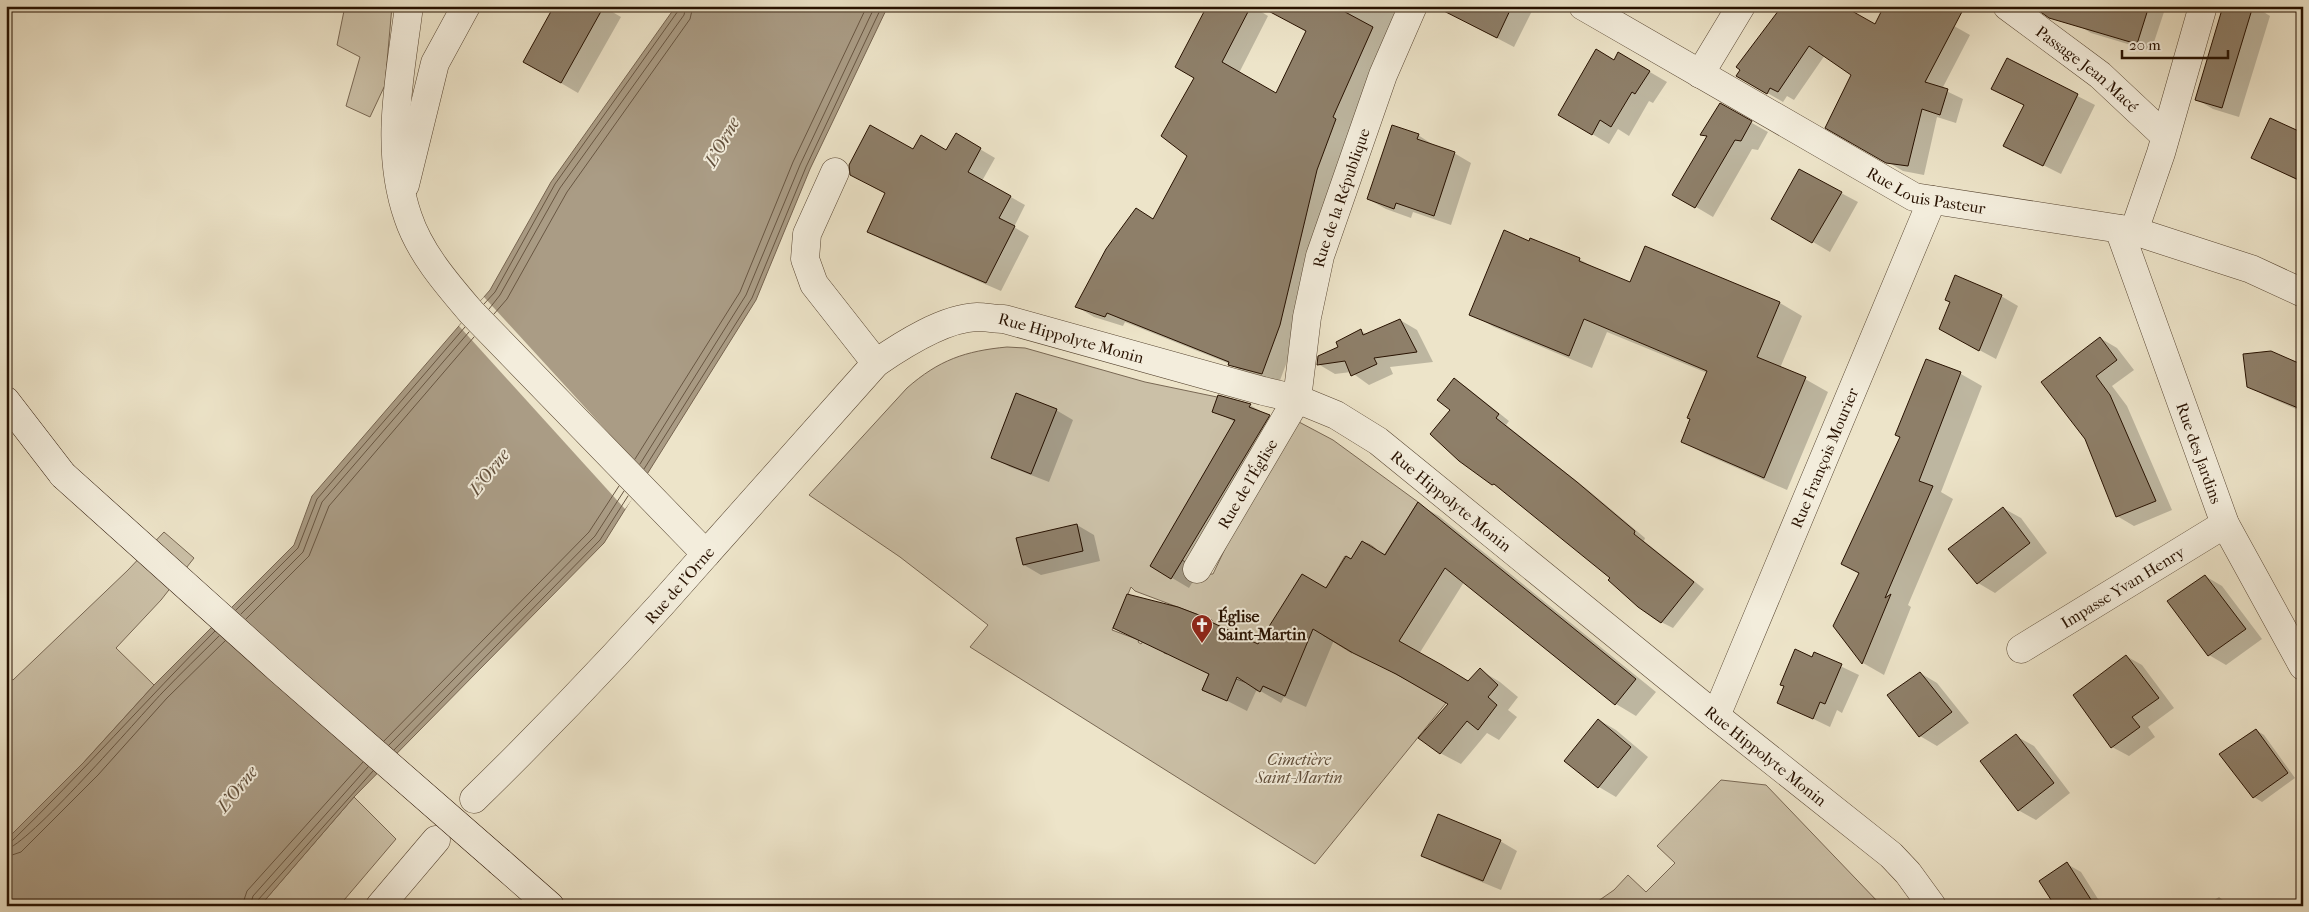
<svg xmlns="http://www.w3.org/2000/svg" width="2309" height="912" font-family="'IM FELL French Canon',serif">
	<style>
		.green { fill: #cbc0a7; stroke: #796854; fill-rule: evenodd }
		.water { fill: #aa9c85; stroke: #766450 }
		.pier { fill: #ede4c9 }
		.shadow { fill: #0003 }
		.lines { fill: none; stroke-linecap: round; stroke-linejoin: round }
		.shore { stroke: #685642; stroke-width: 1 }
		.building { fill: #8e7f69; stroke: #271100 }
		.minor-casing { stroke: #584632; stroke-width: 29 }
		.tertiary-casing { stroke: #584632; stroke-width: 29 }
		.secondary-casing { stroke: #271100; stroke-width: 29 }
		.minor { stroke: #f3eddc; stroke-width: 28 }
		.tertiary { stroke: #f3eddc; stroke-width: 28 }
		.secondary { stroke: #f3eddc; stroke-width: 28 }
		.secondary-bridge-casing { stroke: #271100; stroke-width: 29; stroke-linecap: butt }
		.secondary-bridge { stroke: #f3eddc; stroke-width: 28 }
		.labels { text-anchor: middle; stroke-width: 4; stroke-linejoin: round; paint-order: stroke }
		.street-label { font-size: 16px; fill: #271100; stroke: #f3eddc }
		.poi-label { font-size: 16px; font-weight: bold; fill: #271100; stroke: #f3eddc; text-anchor: start }
		.park-label { font-size: 16px; font-style: italic; fill: #604e3a; stroke: #f3eddc }
		.water-label { font-size: 18px; font-style: italic; fill: #62503c; stroke: #f3eddc }
	</style>
	<rect width="100%" height="100%" fill="#ede4c9"/>
	<filter id="stains"><feTurbulence type="fractalNoise" baseFrequency=".004" numOctaves="4"/><feColorMatrix values="0 0 0 0 .2 0 0 0 0 .09 0 0 0 0 .02 0 0 0 .5 -.17"/></filter>
	<radialGradient id="worn" r=".72"><stop offset=".6" stop-color="#630" stop-opacity="0"/><stop offset="1" stop-color="#630" stop-opacity=".3"/></radialGradient>
	<path class="green" d="M345,6H392L385,85L370,117L346,106L360,57L337,45Z
		M1007,347L1025,348L1145,382L1217,397L1235,420L1182,560L1206,574H1213L1241,515L1299,422L1333,440L1418,502L1382,559C1379,551 1371,542 1361,543L1354,561L1345,556L1326,588L1323,635L1352,653L1353,651L1426,690L1446,703L1315,864L970,647L988,625L900,557L809,495L907,388C939,360 965,351 1007,347ZM1131,587L1135,591L1212,620L1210,625L1297,666L1285,696L1263,686L1258,691L1255,689L1256,686L1236,679L1226,700L1202,690L1212,667L1169,652L1167,654L1164,653L1165,650L1143,641L1141,644L1138,642L1139,640L1112,630L1115,623H1117L1130,595L1128,594Z
		M164,532L194,558L161,600L116,648L154,685L84,762L6,840V676L13,680L128,570Z
		M1721,780L1766,785L1879,903L1875,906H1591L1614,890L1628,875L1646,892L1675,863L1657,846Z
		M354,797L396,839L339,906H260Z"/>
	<path class="water" d="M676,6H888L810,169L756,300L604,543L354,797L260,906H6V840L84,762L154,685L294,545L312,496L490,290L551,182Z"/>
	<path class="pier" d="M484,297L647,475L641,487L625,509L459,326Z"/>
	<path class="shadow" d="M602,6L621,17L578,93L525,62Z
		M1208,6H1252L1268,16L1239,73L1276,94L1347,6H1404L1297,335L1279,383L1247,374L1230,364L1125,322L1123,326L1094,317L1077,307L1153,220L1189,156L1195,78Z
		M1444,6H1528L1533,9L1514,47L1443,10Z
		M2084,6H2166L2151,51L2091,33L2078,25Z
		M2224,6H2254L2270,16L2239,117L2213,109L2196,99Z
		M1875,26H1954L1970,35L1942,89L1963,99L1956,123L1937,117L1924,175L1903,171L1827,127L1852,74L1825,55L1794,100L1787,96L1783,102L1738,76L1741,69L1738,67Z
		M1619,54L1667,82L1653,103L1649,101L1629,136L1618,129L1609,144L1560,115L1614,61Z
		M2007,60L2095,105L2061,174L2005,146L2025,106L1993,89Z
		M1720,105L1768,132L1758,150L1752,149L1713,217L1674,194L1707,137L1702,134Z
		M956,135L995,158L982,181L1025,205L1014,227L1029,236L1001,291L883,240L868,232L886,194L866,183L913,151H947Z
		M1418,135L1435,146L1454,153L1471,163L1451,225L1413,212L1411,218L1386,209L1368,199Z
		M2303,135V183L2253,158Z
		M1841,193L1858,202L1830,252L1772,218Z
		M1530,242L1579,259L1602,272L1630,284L1646,248L1780,303L1802,316L1780,368L1805,379L1828,392L1787,490L1705,454L1682,441L1707,373L1607,332L1592,368L1494,327L1471,314Z
		M2001,296L2018,306L1996,359L1957,338L1952,303Z
		M1400,320L1417,330L1433,362L1390,367L1393,374L1369,385L1351,372L1335,374L1318,364L1361,331L1368,335Z
		M2100,338L2117,348L2134,370L2112,386L2127,406L2172,510L2134,526L2117,516L2086,439Z
		M1927,360L1961,374L1982,386L1941,492L1953,499L1908,605L1911,607L1884,675L1863,663L1835,626L1860,574L1842,564L1901,439Z
		M2303,366V412L2266,396L2248,386Z
		M1455,380L1465,386L1509,421L1506,425L1588,490L1645,538L1644,541L1704,589L1673,628L1653,618L1625,594L1611,578L1503,489L1493,484L1452,410Z
		M1250,405L1286,426L1189,588L1152,566L1235,422L1214,411Z
		M1056,410L1073,420L1049,482L1010,467L992,457Z
		M1418,504L1439,516L1656,692L1636,716L1616,704L1464,582L1419,654L1469,682L1480,670L1500,682L1518,697L1508,710L1517,717L1499,740L1487,733L1461,764L1440,753L1450,704L1334,640L1306,707L1284,697L1281,703L1257,689L1247,711L1204,689L1210,675L1115,627L1178,609L1211,621L1258,646L1327,590L1351,561L1386,556Z
		M2003,508L2021,518L2047,553L1995,593L1978,583Z
		M1077,525L1094,535L1100,561L1041,575L1024,565Z
		M2303,530V539L2300,537Z
		M2205,576L2222,586L2262,639L2226,665L2209,655Z
		M1815,654L1859,675L1842,713L1837,710L1830,727L1778,702Z
		M2126,656L2142,665L2174,708L2148,727L2155,737L2129,756L2112,747Z
		M1920,673L1937,683L1969,723L1937,746L1920,736Z
		M1599,720L1616,730L1648,757L1616,797L1599,787Z
		M2256,730L2264,735L2295,778L2262,802L2254,797Z
		M2016,736L2034,746L2070,793L2036,820L2018,810Z
		M1500,841L1517,851L1501,890L1440,865L1423,855Z
		M2067,864L2081,872L2098,899L2109,906H2056Z
		M2219,897L2231,906H2205Z"/>
	<g class="lines">
		<path class="shore" d="M484,304L495,292L555,184L678,11L680,6
			M489,309L500,295L560,188L684,15L686,6
			M494,314L507,299L567,192L690,19L693,6
			M635,459L740,292L793,162L867,6
			M640,464L746,295L800,165L875,6
			M644,469L752,298L806,167L882,6
			M236,610L298,548L317,499L465,327
			M241,614L303,552L322,502L469,332
			M246,619L309,556L329,506L474,337
			M384,741L589,532L619,486
			M389,745L595,536L624,491
			M394,750L600,540L628,496
			M6,843L12,841C82,773 146,700 215,631
			M6,849C26,848 141,715 162,693C181,673 200,655 219,636
			M6,857L21,852L98,775L167,698L225,641
			M242,906L247,891L363,762
			M250,906L253,896L368,767
			M256,906L258,900L373,771"/>
	</g>
	<path class="building" d="M554,6H604L561,83L523,62Z
		M1207,6H1251L1222,62L1276,93L1306,31L1259,6H1334L1373,27L1333,117L1336,119L1317,170L1280,325L1262,374L1228,365L1229,362L1107,313L1105,317L1075,307L1106,249L1136,208L1153,219L1187,156L1161,136L1194,78L1175,67Z
		M1434,6H1512L1497,38Z
		M1782,6H1843L1875,24L1884,6H1965L1925,82L1948,89L1940,115L1922,109L1908,166L1886,163L1825,128L1851,75L1809,46L1778,92L1770,88L1767,94L1736,76L1740,70L1736,67Z
		M2039,6H2149L2137,44L2049,18L2038,10Z
		M2223,6H2253L2222,108L2195,100Z
		M1596,49L1614,60L1618,52L1650,71L1635,94L1632,92L1611,127L1600,120L1592,135L1558,115Z
		M2007,58L2078,94L2043,166L2003,146L2024,105L1991,89Z
		M1720,103L1752,121L1741,141L1735,140L1695,208L1672,195L1707,136L1700,135Z
		M2270,118L2303,133V182L2251,158Z
		M870,125L913,149L921,135L946,150L956,133L981,148L968,172L1011,196L999,218L1015,226L986,283L867,232L885,193L850,175L849,165Z
		M1392,125L1419,134L1417,139L1455,152L1434,216L1396,203L1394,209L1367,199Z
		M1799,169L1842,192L1812,243L1771,219Z
		M1504,230L1529,241L1530,238L1580,258L1579,261L1630,282L1645,246L1780,302L1757,357L1806,377L1764,478L1681,442L1690,419L1687,418L1707,371L1584,319L1569,356L1469,315Z
		M1955,275L2002,295L1979,351L1939,329L1950,302L1945,300Z
		M1400,319L1417,352L1374,358L1377,364L1351,376L1345,361L1317,365L1318,356L1338,347L1336,342L1361,329L1363,335Z
		M2100,337L2117,360L2096,376L2110,395L2156,501L2116,517L2085,439L2041,382Z
		M2271,351L2303,365V410L2247,387L2243,354Z
		M1926,359L1961,372L1919,481L1933,486L1885,598L1891,594L1862,664L1833,626L1859,573L1841,564L1900,437L1895,435Z
		M1454,378L1499,414L1496,418L1577,482L1635,531L1634,534L1694,582L1661,623L1638,607L1608,580L1610,578L1494,484L1492,485L1459,461L1430,434L1450,410L1437,400Z
		M1016,393L1057,409L1031,474L991,458Z
		M1218,395L1251,404L1249,407L1270,415L1171,579L1150,566L1235,420L1212,412Z
		M1418,502L1636,679L1615,705L1445,568L1399,641L1442,665L1468,681L1480,668L1498,685L1488,697L1497,705L1478,730L1467,721L1440,754L1418,738L1448,704L1396,674L1353,653L1313,629L1285,696L1263,686L1260,692L1237,677L1227,701L1202,690L1209,674L1113,628L1127,594L1178,607L1212,620L1211,622L1258,644L1302,574L1326,588L1346,556L1351,559L1362,541L1385,555Z
		M2003,507L2030,543L1977,584L1948,549Z
		M1077,524L1083,551L1023,565L1016,538Z
		M2205,575L2246,629L2208,656L2167,601Z
		M1795,649L1812,657L1814,652L1842,664L1825,704L1820,702L1813,719L1777,703L1784,686L1780,685Z
		M2126,655L2159,698L2132,717L2140,727L2111,748L2073,695Z
		M1920,672L1952,712L1919,737L1887,695Z
		M1598,719L1631,747L1598,788L1564,761Z
		M2256,729L2288,773L2253,798L2219,754Z
		M2016,734L2054,783L2018,811L1980,761Z
		M1438,814L1501,840L1483,881L1421,856Z
		M2067,862L2095,906H2055L2039,881Z"/>
	<g class="lines">
		<g class="minor-casing">
			<g id="minor">
				<path id="s1" d="M1583,6L1914,197L2134,231L2251,269L2303,293"/>
				<path id="s2" d="M2007,6L2100,75L2165,136"/>
				<path d="M1700,74L1741,6"/>
				<path d="M835,172L807,234L805,259L814,284L876,363"/>
				<path id="s3" d="M2119,229L2225,524L2303,666"/>
				<path d="M2134,231L2161,153L2203,6"/>
				<path id="s4" d="M1197,569L1297,399L1307,317L1320,256L1383,75L1413,6"/>
				<path id="s5" d="M2021,649L2225,524"/>
				<path id="s6" d="M1716,716L1932,200"/>
				<path d="M474,799C555,720 632,639 706,554"/>
				<path d="M380,906L436,840"/>
			</g>
		</g>
		<g class="tertiary-casing">
			<g id="tertiary">
				<path id="s7" d="M409,6C400,77 384,148 408,217C420,253 447,284 471,312L706,554L876,363C902,345 944,318 977,317C986,317 996,319 1004,319L1263,391L1297,399L1336,415L1378,441L1716,716L1891,855L1908,873L1932,906"/>
				<path d="M405,185L435,63L466,6"/>
			</g>
		</g>
		<g class="secondary-casing">
			<path id="secondary" d="M6,401L63,475
				M500,862L550,906"/>
		</g>
		<use href="#minor" class="minor"/>
		<use href="#tertiary" class="tertiary"/>
		<use href="#secondary" class="secondary"/>
		<g class="secondary-bridge-casing">
			<path id="secondary-bridge" d="M63,475L280,670L500,862"/>
		</g>
		<use href="#secondary-bridge" class="secondary-bridge"/>
	</g>
	<defs>
		<g id="church-pin" transform="scale(1.125)"><path d="M0 17L-7.5 6A9.5 9.5 0 1 1 7.5 6Z" fill="#8f2418" stroke="#f3eddc"/><path d="M-1.2-6h2.4v3.5h3.3v2.4h-3.3V6h-2.4V-.1h-3.3v-2.4h3.3Z" fill="#fff"/></g>
	</defs>
	<g fill-rule="evenodd">
		<use href="#church-pin" x="1202" y="625"/>
	</g>
	<g class="labels">
		<g class="street-label">
			<text dy="6" stroke="none"><textPath href="#s2" startOffset="102">Passage Jean Macé</textPath></text>
			<text dy="6" stroke="none"><textPath href="#s1" startOffset="392">Rue Louis Pasteur</textPath></text>
			<text dy="6" stroke="none"><textPath href="#s4" startOffset="404">Rue de la République</textPath></text>
			<text dy="6" stroke="none"><textPath href="#s7" startOffset="1130">Rue Hippolyte Monin</textPath></text>
			<text dy="6" stroke="none"><textPath href="#s3" startOffset="238">Rue des Jardins</textPath></text>
			<text dy="6" stroke="none"><textPath href="#s6" startOffset="280">Rue François Mourier</textPath></text>
			<text dy="6" stroke="none"><textPath href="#s4" startOffset="99">Rue de l'Église</textPath></text>
			<text dy="6" stroke="none"><textPath href="#s7" startOffset="1550">Rue Hippolyte Monin</textPath></text>
			<text transform="translate(679 585) rotate(-49)" y="6">Rue de l'Orne</text>
			<text dy="6" stroke="none"><textPath href="#s5" startOffset="119">Impasse Yvan Henry</textPath></text>
			<text dy="6" stroke="none"><textPath href="#s7" startOffset="1955">Rue Hippolyte Monin</textPath></text>
		</g>
		<g class="poi-label">
			<text x="1218" y="622">Église<tspan x="1218" dy="18">Saint-Martin</tspan></text>
		</g>
		<g class="park-label">
			<text x="1299" y="765">Cimetière<tspan x="1299" dy="18">Saint-Martin</tspan></text>
		</g>
		<g class="water-label">
			<text transform="translate(722 142) rotate(-61)" y="6">L'Orne</text>
			<text transform="translate(489 472) rotate(-52)" y="6">L'Orne</text>
			<text transform="translate(237 789) rotate(-51)" y="6">L'Orne</text>
		</g>
	</g>
	<rect width="2309" height="912" fill="none" stroke="#ede4c9" stroke-width="25"/>
	<rect x="8" y="8" width="2294" height="897" fill="none" stroke="#271100" stroke-width="2.5"/>
	<rect x="12" y="12" width="2284" height="887" fill="none" stroke="#271100"/>
	<path d="M2122 50v8h106v-8" fill="none" stroke="#271100" stroke-width="2.5"/>
	<text x="2129" y="50" font-size="15" fill="#271100" stroke="#f3eddc" stroke-width="4" paint-order="stroke">20 m</text>
	<rect width="100%" height="100%" filter="url(#stains)"/>
	<rect width="100%" height="100%" fill="url(#worn)"/>
</svg>
